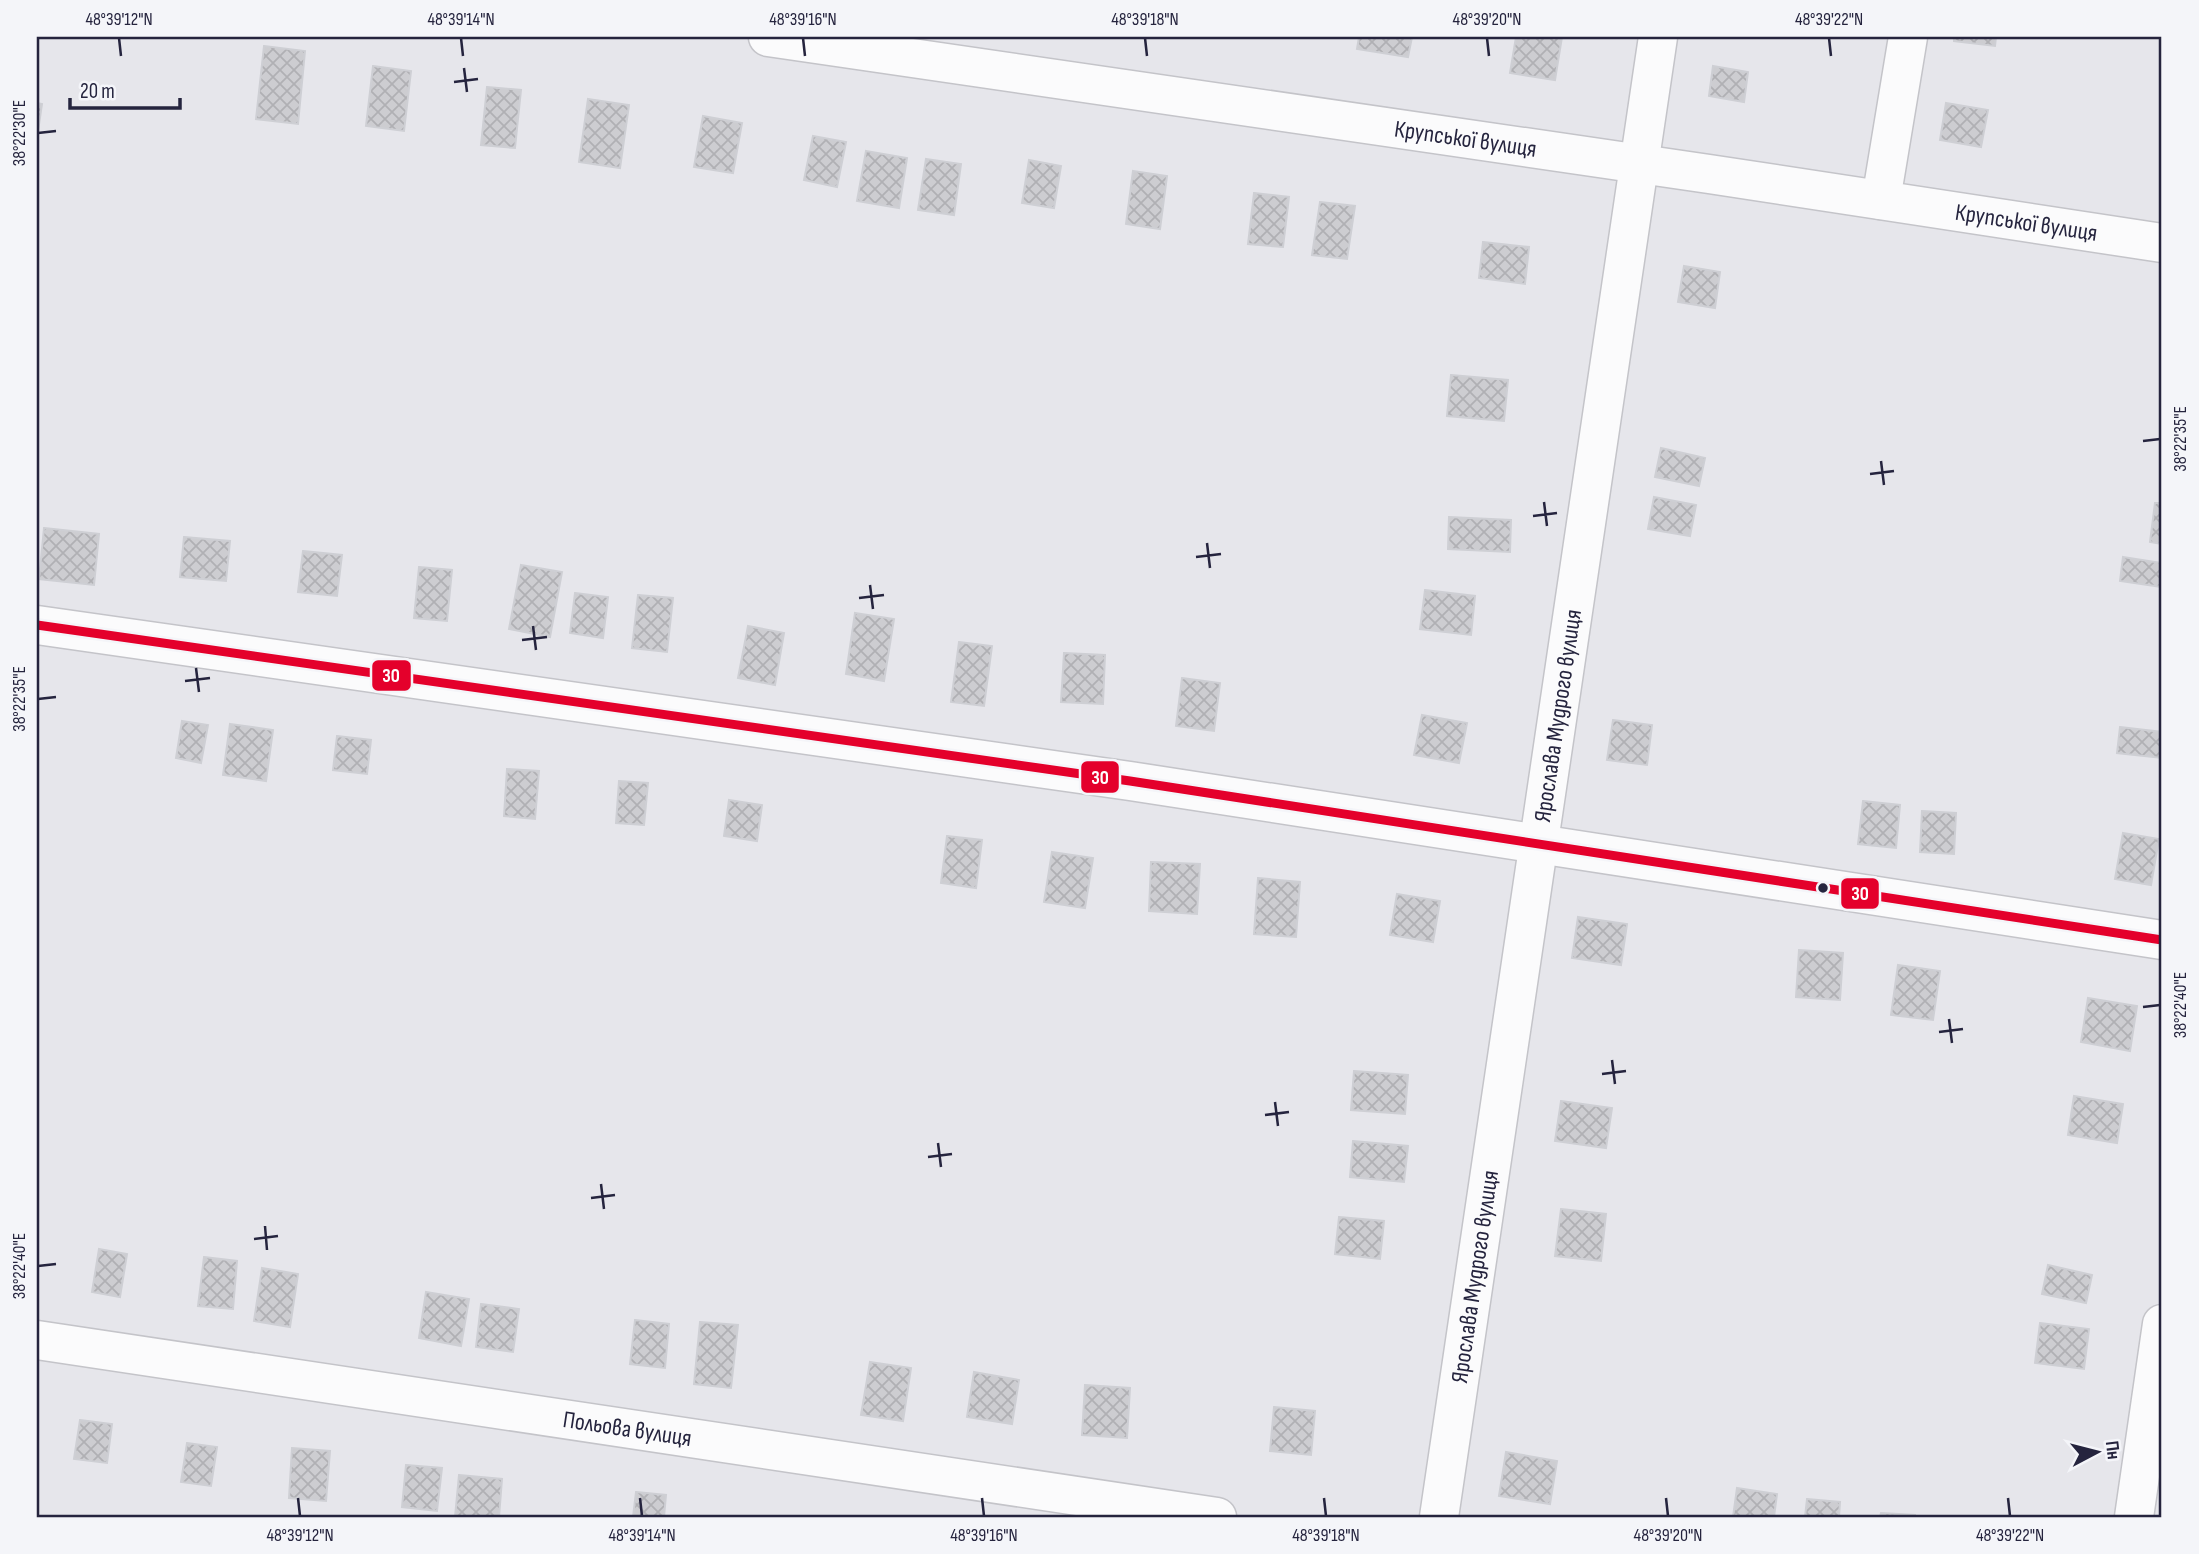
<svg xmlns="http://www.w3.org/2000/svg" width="2199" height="1554" font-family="'Sofia Sans Condensed',sans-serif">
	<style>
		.building { fill: url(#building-cross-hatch); stroke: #cecfd4; stroke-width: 2 }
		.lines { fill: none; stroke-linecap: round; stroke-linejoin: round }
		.minor-casing { stroke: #c4c4c9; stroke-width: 41 }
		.minor { stroke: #fbfbfc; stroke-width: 38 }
		.bus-1-casing { stroke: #f4f5f9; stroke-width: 14 }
		.bus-1 { stroke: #e4002b; stroke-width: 9 }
		.ticks { fill: none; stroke: #25243e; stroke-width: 2.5 }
		.bus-dot { fill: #25243e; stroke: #f4f5f9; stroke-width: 2.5 }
		.labels { text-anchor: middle; stroke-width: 5; stroke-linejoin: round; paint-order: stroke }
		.street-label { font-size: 24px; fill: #25243e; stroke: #f4f5f9 }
		.line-badge { stroke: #f4f5f9; stroke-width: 2.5 }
		.badge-label { font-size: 19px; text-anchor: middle; font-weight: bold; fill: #fff }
		.neatline { fill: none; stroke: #25243e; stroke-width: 2.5 }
		.ticks-label { font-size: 18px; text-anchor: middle; fill: #25243e }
	</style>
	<defs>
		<pattern id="building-cross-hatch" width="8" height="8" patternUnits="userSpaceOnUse" patternTransform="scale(1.75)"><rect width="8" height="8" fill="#cdcdd1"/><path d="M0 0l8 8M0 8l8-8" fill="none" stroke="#b0b0b4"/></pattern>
	</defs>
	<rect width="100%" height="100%" fill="#e6e6eb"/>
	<path class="building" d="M1359,37H1412L1408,57L1357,49Z
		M1516,37H1562L1555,80L1510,73Z
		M1954,37H1996L1995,46L1954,41Z
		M264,46L305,51L298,124L256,119Z
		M373,66L411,71L404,131L366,126Z
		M1713,66L1748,72L1744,102L1709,96Z
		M487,87L521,90L515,148L481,145Z
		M588,99L629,105L620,168L579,162Z
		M37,103L42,104L37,138Z
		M1946,103L1988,110L1981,147L1940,140Z
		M703,116L742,123L733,173L694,167Z
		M813,136L846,142L837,187L804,180Z
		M866,151L907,158L899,208L857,201Z
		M926,159L961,164L954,215L918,210Z
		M1029,160L1061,166L1054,208L1022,203Z
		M1133,171L1167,176L1160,229L1126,224Z
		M1254,193L1289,197L1283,247L1248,244Z
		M1320,202L1355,206L1347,259L1312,255Z
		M1483,242L1529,247L1525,284L1479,278Z
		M1684,266L1720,272L1715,308L1678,302Z
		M1451,375L1508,380L1504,421L1447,416Z
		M1661,448L1705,458L1699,486L1655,477Z
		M1654,497L1696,505L1690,536L1648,529Z
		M2155,503H2162V544L2150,542Z
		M1449,517L1511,520L1510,552L1448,549Z
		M44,528L99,534L94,585L39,579Z
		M184,537L230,541L226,581L180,577Z
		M303,551L342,555L337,596L298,592Z
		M2123,557L2162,563V587L2120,581Z
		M521,565L562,572L550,637L509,629Z
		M419,567L452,570L447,621L414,618Z
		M1425,590L1475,596L1471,635L1420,629Z
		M575,593L608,597L603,638L570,633Z
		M638,595L673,598L667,652L632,648Z
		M855,613L894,619L884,681L846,674Z
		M748,626L784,633L775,685L738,678Z
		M959,642L992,646L984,706L951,702Z
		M1064,653L1105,655L1103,704L1061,702Z
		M1182,678L1220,683L1214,731L1176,726Z
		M1422,715L1467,723L1459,763L1414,755Z
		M1613,720L1652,725L1647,765L1607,760Z
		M182,721L208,725L201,763L176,758Z
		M230,724L273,730L266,781L223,775Z
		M2120,727L2162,732V758L2117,753Z
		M337,736L371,740L367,774L333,770Z
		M507,769L539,771L535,819L504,816Z
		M619,781L648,783L644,825L616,823Z
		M729,800L762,805L757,841L724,836Z
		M1863,801L1900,805L1896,848L1858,844Z
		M1922,811L1956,813L1954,854L1920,852Z
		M2123,833L2159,839L2151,885L2115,879Z
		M947,836L982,840L976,888L941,883Z
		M1052,852L1093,858L1085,908L1044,902Z
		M1151,862L1200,864L1197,914L1149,911Z
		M1258,878L1300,882L1296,937L1254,934Z
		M1397,894L1440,901L1433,942L1390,935Z
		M1578,917L1627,924L1621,965L1572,958Z
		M1799,950L1843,953L1840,1000L1796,997Z
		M1898,965L1940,971L1933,1020L1891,1015Z
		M2088,998L2137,1006L2130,1051L2081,1042Z
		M1354,1071L1408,1075L1405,1114L1351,1110Z
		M2074,1096L2123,1104L2117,1143L2068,1135Z
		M1561,1101L1612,1108L1606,1148L1555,1141Z
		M1353,1141L1408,1146L1404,1182L1350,1177Z
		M1561,1209L1606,1214L1601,1261L1555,1256Z
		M1339,1217L1384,1221L1380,1259L1335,1254Z
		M99,1249L127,1254L120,1297L92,1292Z
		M204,1257L237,1261L233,1309L198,1306Z
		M2048,1265L2092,1275L2086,1303L2042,1294Z
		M262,1268L298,1274L290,1327L254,1321Z
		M426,1292L469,1299L461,1346L419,1338Z
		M481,1304L519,1309L513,1352L476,1347Z
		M635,1320L669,1324L665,1368L630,1364Z
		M700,1322L738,1325L731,1388L694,1384Z
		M2040,1323L2089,1329L2084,1369L2035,1363Z
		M870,1362L911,1368L903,1421L861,1415Z
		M974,1372L1019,1380L1012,1424L967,1417Z
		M1085,1385L1130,1388L1127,1438L1082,1435Z
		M1274,1407L1315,1411L1311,1455L1270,1451Z
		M80,1420L112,1424L107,1463L74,1459Z
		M187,1443L217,1447L211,1486L181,1482Z
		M292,1448L330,1451L326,1501L289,1498Z
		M1506,1452L1557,1461L1550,1504L1499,1496Z
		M406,1465L442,1468L437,1511L402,1507Z
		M459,1475L502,1479L499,1517H455Z
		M1737,1488L1777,1494L1774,1517H1733Z
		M636,1492L666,1495L664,1517H633Z
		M1807,1499L1840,1502L1839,1517H1805Z
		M1881,1513L1915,1515V1517H1880Z"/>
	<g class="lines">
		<g class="minor-casing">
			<g id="minor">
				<path id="s1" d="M768,37L1709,174L2162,243"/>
				<path d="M1881,200L1908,37"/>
				<path d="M37,625L1130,781L2162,940"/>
				<path id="s2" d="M37,1340L1217,1517"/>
				<path id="s3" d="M1439,1517L1658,37"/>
				<path d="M2134,1517L2162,1324"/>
			</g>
		</g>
		<use href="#minor" class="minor"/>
		<g class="bus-1-casing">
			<path id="bus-1" d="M37,625L1130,781L2162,940"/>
		</g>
		<use href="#bus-1" class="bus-1"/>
	</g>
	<path class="ticks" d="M119,38L121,56M461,38L463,56M803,38L805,56M1145,38L1147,56M1487,38L1489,56M1829,38L1831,56M464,68L467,92M454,82L478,79M38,133L56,131M2143,441L2160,439M1881,461L1884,485M1870,474L1894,471M1544,502L1547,526M1533,516L1557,513M1207,543L1210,568M1196,557L1221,554M870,585L873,609M859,598L884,595M533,626L536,650M522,640L547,637M196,668L199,692M185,681L210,678M38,699L56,697M2143,1007L2160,1005M1949,1019L1952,1043M1939,1032L1963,1029M1612,1060L1615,1084M1602,1074L1626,1071M1275,1102L1278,1126M1265,1115L1289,1112M938,1143L941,1167M928,1157L952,1154M601,1184L604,1209M591,1198L615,1195M265,1226L267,1250M254,1239L278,1236M38,1266L56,1264M298,1498L300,1516M640,1498L642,1516M982,1498L984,1516M1324,1498L1326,1516M1666,1498L1668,1516M2008,1498L2010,1516"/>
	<circle class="bus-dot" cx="1823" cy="888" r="6"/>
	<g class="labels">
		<g class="street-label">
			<text dy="8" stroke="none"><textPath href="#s1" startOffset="705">Крупської вулиця</textPath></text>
			<text dy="8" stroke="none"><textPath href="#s1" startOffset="1272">Крупської вулиця</textPath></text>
			<text dy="8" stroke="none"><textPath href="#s3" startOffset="810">Ярослава Мудрого вулиця</textPath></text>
			<text dy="8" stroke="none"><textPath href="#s3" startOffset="243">Ярослава Мудрого вулиця</textPath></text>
			<text dy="8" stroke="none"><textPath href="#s2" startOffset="597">Польова вулиця</textPath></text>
		</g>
	</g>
	<g class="line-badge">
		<rect x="371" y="659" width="41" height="33" rx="7" fill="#e4002b"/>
		<rect x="1080" y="760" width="40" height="34" rx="7" fill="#e4002b"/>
		<rect x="1840" y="877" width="40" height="33" rx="7" fill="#e4002b"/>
	</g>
	<g class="badge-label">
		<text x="391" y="682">30</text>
		<text x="1100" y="784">30</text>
		<text x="1860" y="900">30</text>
	</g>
	<rect width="2199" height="1554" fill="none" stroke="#f4f5f9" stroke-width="77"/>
	<g transform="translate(2097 1452) rotate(83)" stroke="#f4f5f9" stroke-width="5" paint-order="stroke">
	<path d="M0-5L12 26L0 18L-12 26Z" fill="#25243e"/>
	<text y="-10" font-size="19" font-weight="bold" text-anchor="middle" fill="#25243e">Пн</text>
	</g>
	<path d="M70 98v10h110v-10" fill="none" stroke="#25243e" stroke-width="3.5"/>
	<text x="80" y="98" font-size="21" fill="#25243e" stroke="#f4f5f9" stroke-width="5" paint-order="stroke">20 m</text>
	<rect x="38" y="38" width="2122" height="1478" class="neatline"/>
	<g class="ticks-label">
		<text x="119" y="25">48°39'12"N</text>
		<text x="461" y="25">48°39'14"N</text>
		<text x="803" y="25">48°39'16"N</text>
		<text x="1145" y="25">48°39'18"N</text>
		<text x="1487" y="25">48°39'20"N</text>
		<text x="1829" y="25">48°39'22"N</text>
		<text transform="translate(19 133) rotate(-90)" y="6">38°22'30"E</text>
		<text transform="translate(2180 439) rotate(-90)" y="6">38°22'35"E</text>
		<text transform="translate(19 699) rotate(-90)" y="6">38°22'35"E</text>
		<text transform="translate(2180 1005) rotate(-90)" y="6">38°22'40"E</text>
		<text transform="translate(19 1266) rotate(-90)" y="6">38°22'40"E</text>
		<text x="300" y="1541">48°39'12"N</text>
		<text x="642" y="1541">48°39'14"N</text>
		<text x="984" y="1541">48°39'16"N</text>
		<text x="1326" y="1541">48°39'18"N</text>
		<text x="1668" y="1541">48°39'20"N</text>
		<text x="2010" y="1541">48°39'22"N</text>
	</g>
</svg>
